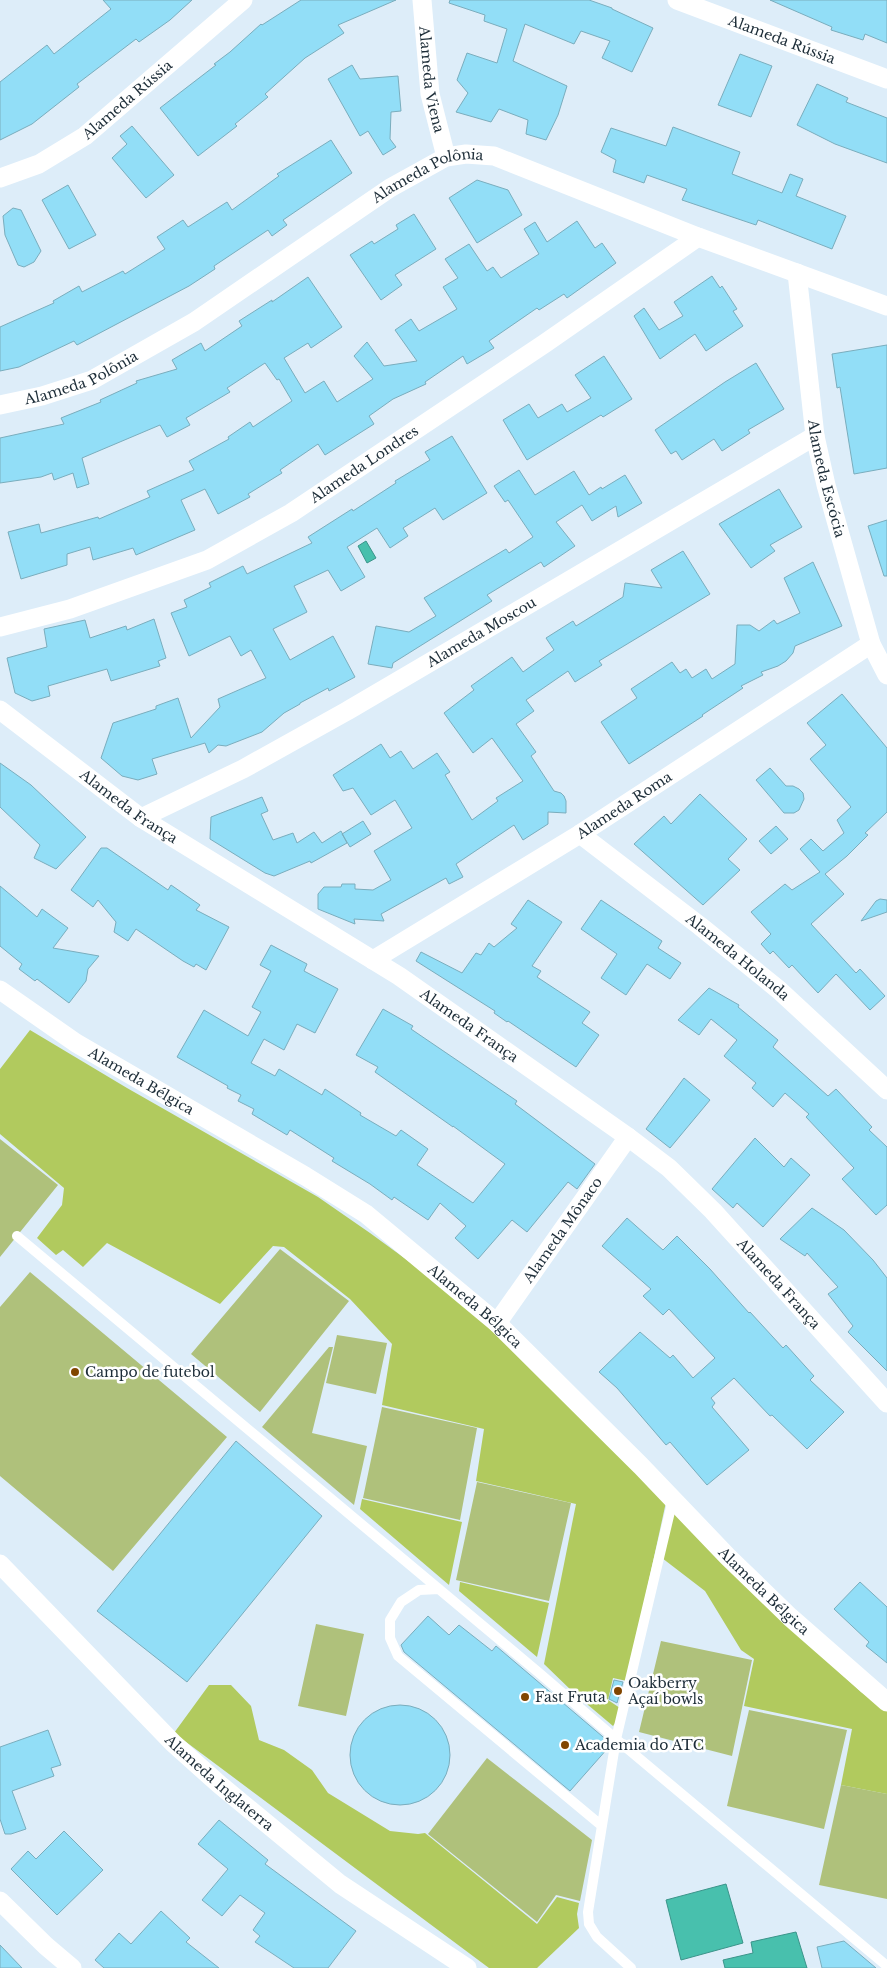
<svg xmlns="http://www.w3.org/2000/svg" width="887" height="1968" font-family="'Libre Baskerville',serif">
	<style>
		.green { fill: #afc17b }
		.forest { fill: #b1ca5e }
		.water { fill: #48c0ad; stroke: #3b948a }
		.building { fill: #92def7; stroke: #7aadbd }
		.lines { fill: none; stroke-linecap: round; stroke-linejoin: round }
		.lane { stroke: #fff; stroke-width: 10 }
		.street { stroke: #fff; stroke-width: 19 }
		.poi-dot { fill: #814600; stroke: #fff; stroke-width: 2 }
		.labels { text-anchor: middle; stroke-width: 5; stroke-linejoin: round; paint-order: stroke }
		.street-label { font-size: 14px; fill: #1d2d38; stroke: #fff }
		.poi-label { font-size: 14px; fill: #1d2d38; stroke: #fff; text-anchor: start }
	</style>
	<rect width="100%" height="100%" fill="#ddedf9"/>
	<path class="green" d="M0,1139L58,1185L0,1257Z
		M280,1249L349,1301L260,1412L191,1354Z
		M30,1272L227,1437L113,1571L0,1476V1307Z
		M337,1335L387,1343L376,1394L326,1383Z
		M329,1347H333L312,1433L367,1446L354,1505L262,1427Z
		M382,1407L477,1428L460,1520L363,1498Z
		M477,1482L571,1503L549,1601L456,1580Z
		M316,1624L364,1634L346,1716L298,1706Z
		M661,1641L752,1660L732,1756L639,1732Z
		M749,1710L847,1730L824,1829L727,1806Z
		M487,1758L592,1840L580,1901L556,1895L537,1922L428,1834Z
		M841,1785L887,1794V1899L819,1885Z"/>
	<path class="forest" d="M30,1030L127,1088L318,1197L370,1233L455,1295L524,1356L666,1502L627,1681L613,1678L608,1700L620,1708L616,1722L613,1726L575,1694L544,1664L576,1504L476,1481L484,1429L382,1405L392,1344L350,1299L284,1247L273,1246L220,1304L107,1243L83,1267L63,1250L56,1255L37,1238L62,1205L64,1188L0,1134V1069Z
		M362,1499L462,1522L449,1585L360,1509Z
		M673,1511L778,1616L861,1692L887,1710V1794L841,1785L852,1729L744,1706L754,1659L741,1650L705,1591L662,1558Z
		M460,1582L549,1603L537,1657L459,1591Z
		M209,1685H231L251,1706L259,1740L284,1750L312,1770L328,1793L390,1831L418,1834L425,1833L537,1924L557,1897L579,1903L577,1914L579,1928L537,1968H489L174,1733Z"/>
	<path class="water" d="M366,541L376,558L367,563L358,546Z
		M726,1884L743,1943L681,1960L666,1900Z
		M796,1932L807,1968H725L723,1960L753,1953L751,1942Z"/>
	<path class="building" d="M103,0H192L170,20L139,42L136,39L77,84L79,87L32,124L0,140V82L47,45L54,54L111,9Z
		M301,0H396L338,25L344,33L305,58L265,94L268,97L235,124L237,126L198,156L160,108L216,65L214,64L230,52L261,24L262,25Z
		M450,0H589L612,8V9L653,28L632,72L602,58L610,41L581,31L574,44L525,24L513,61L567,86L558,115L546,140L526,134L528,120L499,109L491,122L456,112L468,93L457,80L467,53L497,63L507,29L484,21L485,15L449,3Z
		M770,0H887V43L865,34L863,40L831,30L832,27Z
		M740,54L772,66L751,117L718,105Z
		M352,65L360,79L398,76L401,111L391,112L390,139L396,147L383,155L368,131L360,136L328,79Z
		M817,84L848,98L846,102L887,118V163L835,144L797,125Z
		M132,126L174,175L146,198L112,158L127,144L120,136Z
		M673,127L740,152L732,174L782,193L790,174L803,179L796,196L846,216L832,249L758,220L756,225L682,200L687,189L647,175L644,183L613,172L616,160L601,152L611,128L666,146Z
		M331,140L352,173L283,220L287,225L272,236L268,230L214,266L215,269L189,286L77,345L74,341L19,367L0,371V327L54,303L53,301L79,286L82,292L123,271L125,274L165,249L157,237L183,220L188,227L227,202L232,210L279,176L277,174Z
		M477,180L508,190L522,215L477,243L449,198Z
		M68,185L96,235L69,249L42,200Z
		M13,208L21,210L41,251L34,262L24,267L18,265L5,235L3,216Z
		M414,214L436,249L395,275L402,285L381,300L350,255L372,241L374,244L398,229L396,225Z
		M577,221L595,248L602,243L616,263L567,298L564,294L539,310L537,308L489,341L494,348L467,364L463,356L425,382L426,384L393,399L369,416L374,424L325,455L318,444L280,470L282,473L248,494L250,497L218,514L205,489L181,500L195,530L136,555L133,548L93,560L90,547L67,554V565L21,579L8,532L39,524L41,533L98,517L99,519L150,497L147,491L194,470L189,461L229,439L228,437L250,422L253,427L292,401L279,379L277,380L265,363L227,388L230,392L186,418L190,425L167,437L160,425L82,458L89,484L77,488L73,473L54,480L52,473L41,477L0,483V438L64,424L61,418L101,402L100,400L137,383L136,381L177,369L172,360L201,343L205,351L242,326L239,321L272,300V302L308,277L342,327L311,348L308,343L284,358L305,393L324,381L337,402L373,379L354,356L367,342L384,366L417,361L395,330L411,319L419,331L457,309L443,287L458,278L445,259L469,244L487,271L493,267L501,278L539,254L524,229L535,222L547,242Z
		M712,276L720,288L722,286L737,309L733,311L743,326L706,351L695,334L660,359L634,316L644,308L659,330L683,316L674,302Z
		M887,345V468L854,474L840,387L837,388L832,354Z
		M604,356L632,399L603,417L601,415L527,460L503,420L529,404L538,418L562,404L567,412L591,398L575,375Z
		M756,363L784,409L748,430L750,433L722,451L714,439L682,460L676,451L671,454L655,430L725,382Z
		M452,436L487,493L443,520L435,508L403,528L408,536L390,548L377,528L347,547L365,577L341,591L328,570L294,586L307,612L273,629L290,660L333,636L355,677L329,691L328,688L300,703V704L284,713L262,732L226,746L218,745L209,753L205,743L152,759L157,774L138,780L122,776L101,758L113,723L156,709V706L178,698L191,738L220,707L218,699L266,678L251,650L241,656L230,636L189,656L171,613L187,607L184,600L211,587L209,583L243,566L247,574L312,543L308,537L352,509L353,511L396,483L395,481L430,460L425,452Z
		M519,470L535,495L574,471L589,495L601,487L602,489L625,475L642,503L618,517L616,506L592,521L582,505L556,522L575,546L544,567L541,562L487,595L492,601L393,663L392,668L368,664L376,626L409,632L436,616L424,598L506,549L509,553L533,537L508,500L505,502L494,486Z
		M779,489L802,527L770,545L775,551L751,568L719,524Z
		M887,520V576H884L868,526Z
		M683,551L710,594L599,661L602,665L575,682L568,671L526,700L534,711L516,724L536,752L531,756L554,791L561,793L564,796L566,801V813L548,812V824L523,840L514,825L456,864L463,877L449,884L446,878L381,914L384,921L354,919L355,924L318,909V894L324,887H341L342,884H355V889L373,890L391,880L374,851L412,828L395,800L371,815L353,788L343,791L333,775L381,744L390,758L401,751L413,769L437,753L450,772L445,775L472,820L498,801L496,798L523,781L492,738L473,753L444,713L474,690L471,686L512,657L523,672L554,650L546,638L573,621L576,626L623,597L625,583L662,588L651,570Z
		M813,562L842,626L795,646L793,653L786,661L778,666L761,672L763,675L741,686L743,688L702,715L703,716L629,764L601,722L637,698L631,689L672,662L680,673L686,669L692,678L706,669L712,679L735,664L737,625H750L759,631L774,620L777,624L800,613L784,578Z
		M154,619L166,658L158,661L160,666L111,681L107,669L48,686L50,696L32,701L15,693L7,658L47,647L44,629L85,620L90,638L126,626L127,630Z
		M842,694L887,748V812L865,833L868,835L847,856L825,874L844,894L811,924L856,973L860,969L885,996L870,1010L836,974L818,993L792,965L789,968L773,951L770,954L761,944L771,934L751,912L785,884L792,890L820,872L800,849L811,839L823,851L844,833L837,820L851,807L810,759L826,745L807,723Z
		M0,763L31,785L86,837L56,869L34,858L40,845L0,807Z
		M770,768L786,786H793L799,789L803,793L804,799L799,810L794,813H784L756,780Z
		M700,794L747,839L728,859L740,870L703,905L634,844L664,816L671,824Z
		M262,797L268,811L261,814L273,840L293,833L297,843L314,832L322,843L341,831L347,843L311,863L310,861L274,876L265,873L210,839L211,817Z
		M363,821L371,834L350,847L342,834Z
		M776,826L788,839L771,854L759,841Z
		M101,848H107L168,890L171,885L200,905L196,910L229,927L206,970L196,964L194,967L183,961L136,929L128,941L114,932L116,922L98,900L93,907L71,890Z
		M0,886L37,917L42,909L68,928L53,948L99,956L88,969L86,981L69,1003L37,979L35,981L19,969L22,964L0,946Z
		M880,899L887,900V912L861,921L876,901Z
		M528,900L562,922L532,966L541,971L537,977L590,1012L582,1023L599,1035L576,1067L508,1021L507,1022L494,1013L495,1011L416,961L421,952L462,973L476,953L481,955L489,943L494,947L517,928L511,924Z
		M601,900L662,941L658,948L681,963L670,979L647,964L626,995L601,978L617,954L581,929Z
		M271,945L307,964L304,971L338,989L315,1033L297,1024L284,1050L264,1039L251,1063L275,1076L279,1069L322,1095L325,1089L361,1113L360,1115L396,1136L401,1130L428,1149L417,1165L473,1203L505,1164L453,1126V1127L375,1072L378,1067L356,1055L383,1009L413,1026L411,1029L517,1101L515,1104L595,1164L577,1189L568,1182L527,1232L512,1220L478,1259L455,1238L466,1226L440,1203L428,1220L394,1197L392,1200L370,1184L332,1161L334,1158L290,1130L287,1135L252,1114L254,1109L238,1101L241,1095L227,1088L228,1086L177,1057L204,1010L248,1036L261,1012L252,1007L271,971L260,965Z
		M709,988L739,1005L738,1007L778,1040L773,1047L828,1096L836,1089L872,1127L869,1130L887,1147V1205L876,1215L842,1179L854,1168L806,1117L809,1114L785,1093L773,1107L752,1088L756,1083L724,1056L737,1040L711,1019L699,1035L678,1020Z
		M684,1078L710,1100L670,1148L646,1129Z
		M755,1138L784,1167L791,1158L810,1175L763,1227L737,1203L733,1208L712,1189Z
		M812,1208L844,1230L873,1260L887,1278V1371L848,1332L853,1326L828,1294L838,1287L807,1253L805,1256L780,1239Z
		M627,1218L663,1250L677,1236L710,1269L749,1313L750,1312L783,1348L786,1345L814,1376L810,1380L844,1412L807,1449L772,1415L770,1416L734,1378L711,1398L715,1403L712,1407L749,1450L707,1485L670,1442L666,1445L617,1388L599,1372L640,1332L670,1358L673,1355L693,1378L715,1358L669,1309L663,1315L643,1296L651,1289L602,1246Z
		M236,1441L322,1516L187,1682L97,1611Z
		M860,1582L887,1607V1663L866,1646L869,1642L834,1609Z
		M428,1616L449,1635L459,1625L492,1651L496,1646L609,1742L608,1748L570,1791L404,1652L401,1645Z
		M614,1680L623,1682L617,1703L609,1699Z
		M350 1755a50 50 0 1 1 100 0a50 50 0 1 1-100 0Z
		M48,1730L61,1765L51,1768L54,1776L12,1791L26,1829L11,1834H5L0,1819V1747Z
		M219,1820L268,1860L265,1864L356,1931L328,1968H294L255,1942L260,1936L253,1930L265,1913L240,1895L222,1916L202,1900L228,1869L198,1844Z
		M64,1831L103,1870L57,1915L11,1869L28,1851L36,1859Z
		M161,1911L190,1938L186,1942L219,1968H104L95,1960L119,1933L131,1944Z
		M844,1941L876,1968H822L817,1947Z
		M0,1945L22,1968H0Z"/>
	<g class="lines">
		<path class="lane" d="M17,1236L538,1672L616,1739L588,1912L589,1924L597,1937L631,1968
			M673,1499L616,1739L887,1966
			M439,1589L419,1590L401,1602L390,1620V1638L398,1656L602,1826"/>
		<g class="street">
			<path id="s1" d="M422,0L430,94L446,157"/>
			<path id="s2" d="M677,0L887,79"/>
			<path id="s3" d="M0,178L39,164L85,136L243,0"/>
			<path id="s4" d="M797,273L815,436L826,485L871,644L887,675"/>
			<path id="s5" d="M0,405L42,396L92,380L194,322L390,188L446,157L466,154L494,156L698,237L887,306"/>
			<path id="s6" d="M0,627L70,609L207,560L291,513L544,344L698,237"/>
			<path id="s7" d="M0,710L141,818L399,976L628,1137L669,1168L713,1211L887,1403"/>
			<path id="s8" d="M141,818L243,769L347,711L815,436"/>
			<path id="s9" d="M580,834L700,926L779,990L887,1090"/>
			<path id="s10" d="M373,960L580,834L871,644"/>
			<path id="s11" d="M0,990L76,1043L305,1176L366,1214L497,1323L641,1466L728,1557L790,1617L887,1702"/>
			<path id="s12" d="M497,1323L628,1137"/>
			<path id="s13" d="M0,1564L173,1743L220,1785L340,1884L467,1968"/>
			<path d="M0,1901L46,1946L72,1968"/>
		</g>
	</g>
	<g class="poi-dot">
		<circle cx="75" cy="1372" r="5"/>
		<circle cx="618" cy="1691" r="5"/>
		<circle cx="525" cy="1697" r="5"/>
		<circle cx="565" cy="1745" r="5"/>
	</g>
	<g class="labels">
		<g class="street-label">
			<text dy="5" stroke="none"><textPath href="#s2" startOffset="112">Alameda Rússia</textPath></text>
			<text dy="5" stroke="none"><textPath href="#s1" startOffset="80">Alameda Viena</textPath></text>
			<text dy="5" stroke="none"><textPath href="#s3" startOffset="151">Alameda Rússia</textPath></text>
			<text dy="5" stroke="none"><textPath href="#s5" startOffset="491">Alameda Polônia</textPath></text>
			<text dy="5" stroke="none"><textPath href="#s5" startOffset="86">Alameda Polônia</textPath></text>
			<text dy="5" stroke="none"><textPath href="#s6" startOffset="402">Alameda Londres</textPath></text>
			<text dy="5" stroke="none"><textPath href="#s4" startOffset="208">Alameda Escócia</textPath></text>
			<text dy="5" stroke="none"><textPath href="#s8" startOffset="388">Alameda Moscou</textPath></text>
			<text dy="5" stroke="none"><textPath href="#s10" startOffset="295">Alameda Roma</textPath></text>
			<text dy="5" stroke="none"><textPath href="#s7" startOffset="161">Alameda França</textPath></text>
			<text dy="5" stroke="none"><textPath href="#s9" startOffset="200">Alameda Holanda</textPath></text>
			<text dy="5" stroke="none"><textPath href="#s7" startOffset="566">Alameda França</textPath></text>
			<text dy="5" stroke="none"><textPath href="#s11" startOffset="168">Alameda Bélgica</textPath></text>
			<text dy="5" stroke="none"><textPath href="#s12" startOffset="114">Alameda Mônaco</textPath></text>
			<text dy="5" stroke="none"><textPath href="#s7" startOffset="971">Alameda França</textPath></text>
			<text dy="5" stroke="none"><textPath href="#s11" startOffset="572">Alameda Bélgica</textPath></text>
			<text dy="5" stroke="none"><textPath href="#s11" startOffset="978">Alameda Bélgica</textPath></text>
			<text dy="5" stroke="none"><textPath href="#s13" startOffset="310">Alameda Inglaterra</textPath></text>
		</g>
		<g class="poi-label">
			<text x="85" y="1377">Campo de futebol</text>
			<text x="628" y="1688">Oakberry<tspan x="628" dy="16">Açaí bowls</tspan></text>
			<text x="535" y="1702">Fast Fruta</text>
			<text x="575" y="1750">Academia do ATC</text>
		</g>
	</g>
</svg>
